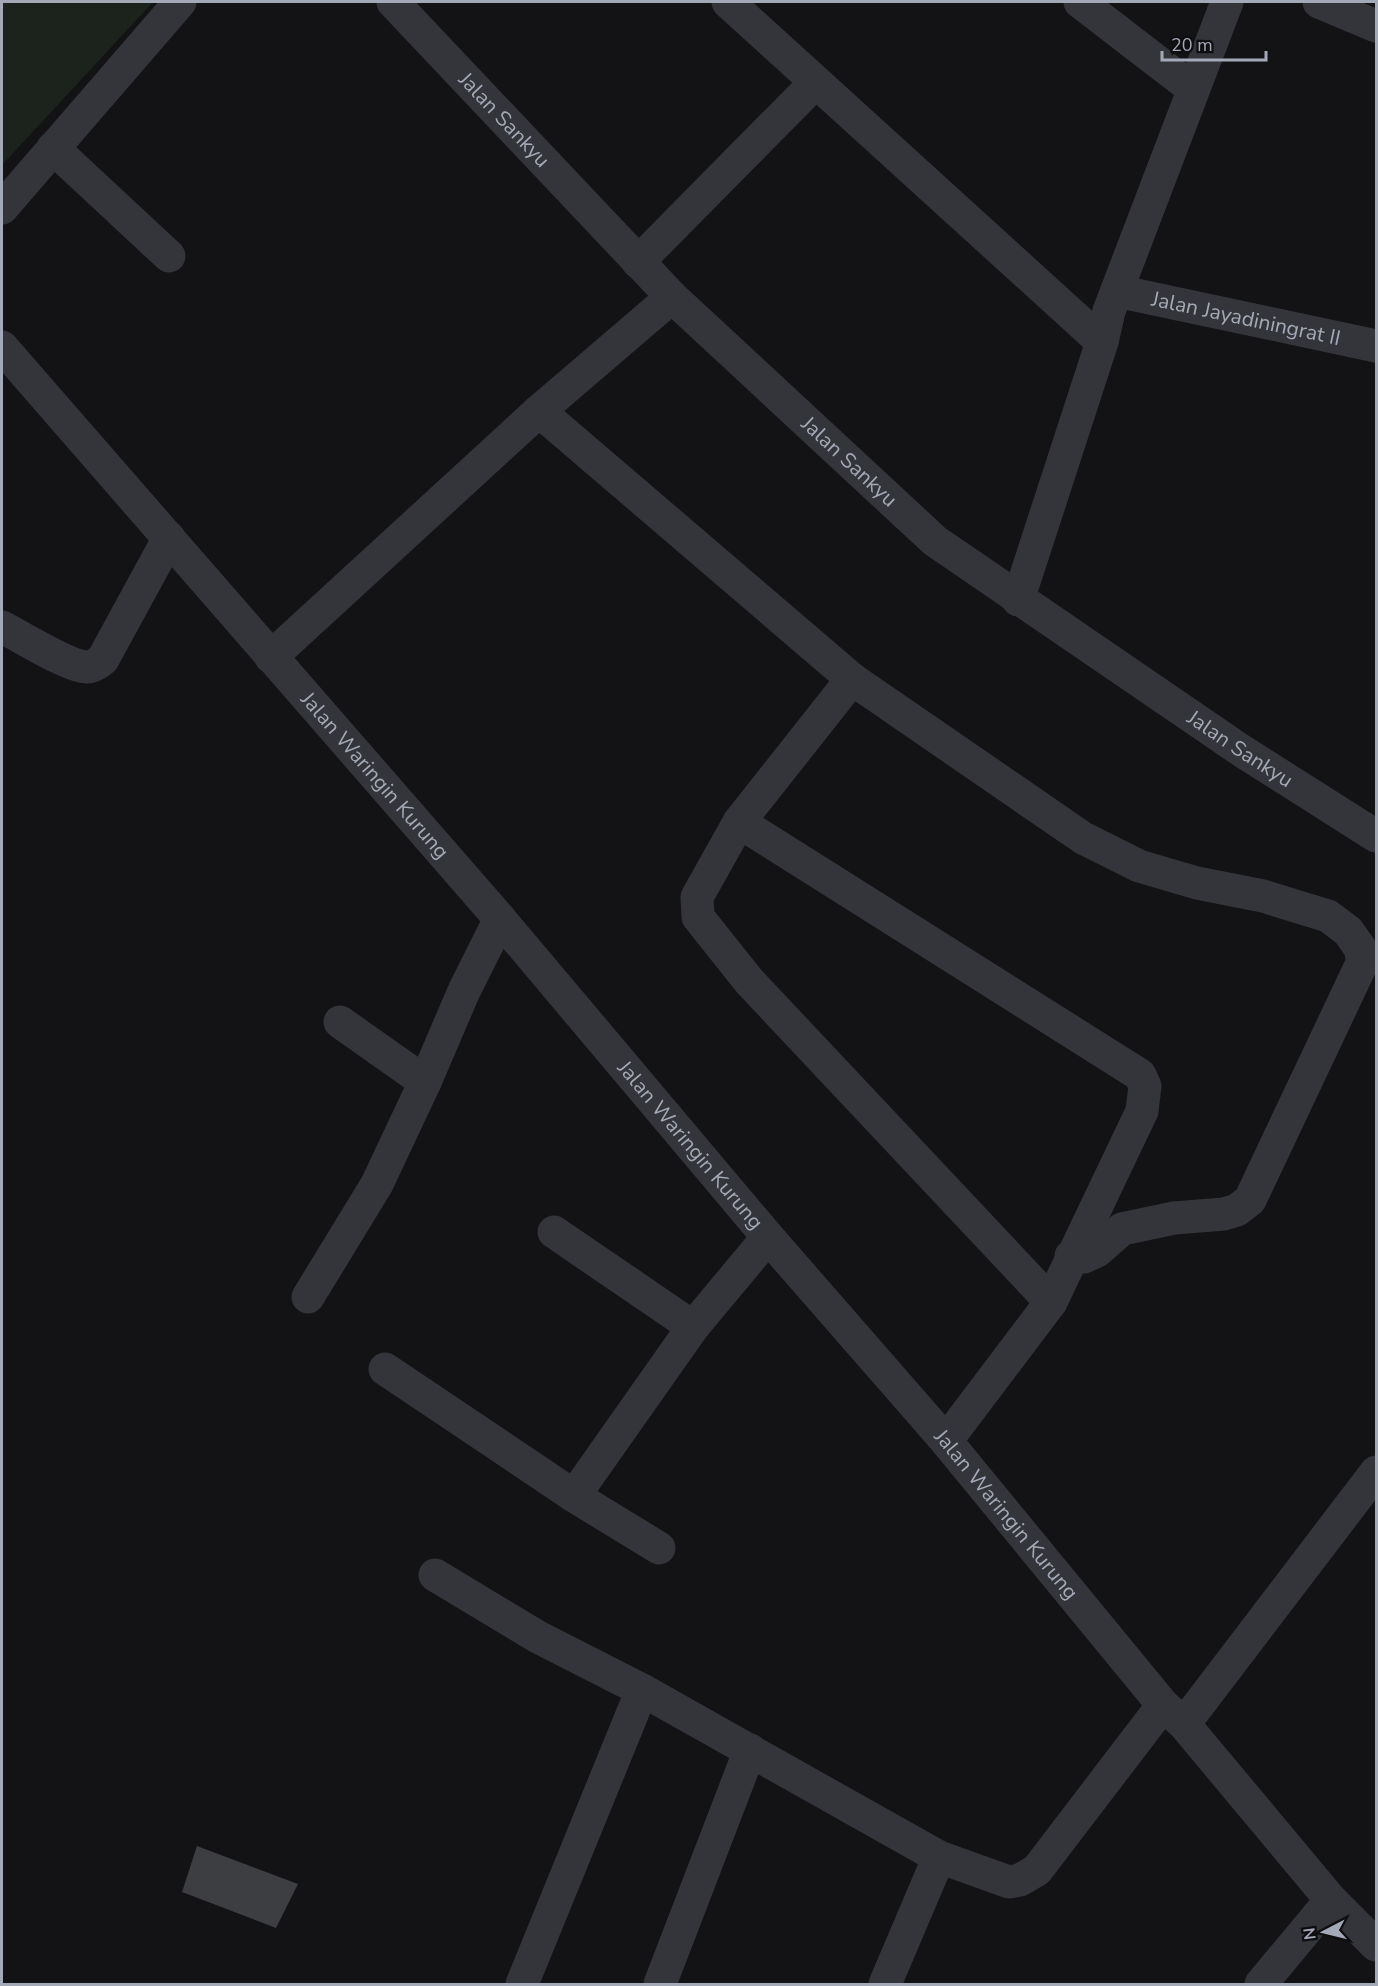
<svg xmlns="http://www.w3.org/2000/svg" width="1378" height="1986" font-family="'Nunito Sans',sans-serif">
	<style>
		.green { fill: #1b231c }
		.building { fill: #3c3e42 }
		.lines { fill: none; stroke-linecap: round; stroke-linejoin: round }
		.minor { stroke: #34353a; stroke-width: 33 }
		.labels { text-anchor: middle; stroke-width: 6; stroke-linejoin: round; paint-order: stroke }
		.street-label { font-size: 21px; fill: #a3a9b6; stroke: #0e0e10 }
	</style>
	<rect width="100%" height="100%" fill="#131315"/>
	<path class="green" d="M2,2H153L2,165Z"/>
	<path class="building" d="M197,1846L298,1884L276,1928L182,1892Z"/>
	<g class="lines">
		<g class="minor">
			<path id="s1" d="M393,2L672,297L935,541L1242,751L1376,836"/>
			<path d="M728,2L1102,342"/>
			<path d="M1080,2L1193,89"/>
			<path d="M1319,2L1376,26"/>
			<path d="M53,148L169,256"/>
			<path d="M2,208L180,2"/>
			<path d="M638,262L815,83"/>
			<path id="s2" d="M1117,291L1376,346"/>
			<path id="s3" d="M2,347L500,919L768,1237L946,1441L1163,1705L1184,1724L1331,1900L1376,1945"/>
			<path d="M539,411L672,297"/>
			<path d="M1018,600L1102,342L1109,311L1227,2"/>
			<path d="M2,627C20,636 69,667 87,667C93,667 98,663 103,659L169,538"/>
			<path d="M271,657L539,411L852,679L1083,838L1139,866L1197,883L1263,896L1328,916L1348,931L1360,948L1363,961L1250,1200L1237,1210L1224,1214L1174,1218L1122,1229L1097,1251L1084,1257L1071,1256"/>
			<path d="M852,679L739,822L697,897L698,917L749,981L1051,1302"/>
			<path d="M739,822L1140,1075L1145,1086L1142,1111L1051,1302L946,1441"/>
			<path d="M340,1022L425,1082"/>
			<path d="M554,1232L693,1327"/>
			<path d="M308,1297L377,1184L425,1082L464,991L500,919"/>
			<path d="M385,1369L574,1496L693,1327L768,1237"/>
			<path d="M574,1496L659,1548"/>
			<path d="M435,1575L538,1637L642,1690L939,1857L1009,1882L1020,1880L1037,1870L1163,1705"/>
			<path d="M1184,1724L1376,1472"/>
			<path d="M522,1984L642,1690"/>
			<path d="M660,1984L750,1750"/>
			<path d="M885,1984L939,1857"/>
			<path d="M1261,1984L1331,1900"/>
		</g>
	</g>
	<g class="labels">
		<g class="street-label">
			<text dy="7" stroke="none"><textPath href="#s1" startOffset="162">Jalan Sankyu</textPath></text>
			<text dy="7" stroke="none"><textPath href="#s2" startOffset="132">Jalan Jayadiningrat II</textPath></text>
			<text dy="7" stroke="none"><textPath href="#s1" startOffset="648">Jalan Sankyu</textPath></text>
			<text dy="7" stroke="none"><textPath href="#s1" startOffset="1134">Jalan Sankyu</textPath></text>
			<text dy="7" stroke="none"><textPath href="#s3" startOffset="568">Jalan Waringin Kurung</textPath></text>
			<text dy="7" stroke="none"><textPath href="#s3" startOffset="1054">Jalan Waringin Kurung</textPath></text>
			<text dy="7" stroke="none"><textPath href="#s3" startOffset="1540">Jalan Waringin Kurung</textPath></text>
		</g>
	</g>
	<rect width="1378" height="1986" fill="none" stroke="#a3a9b6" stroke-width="6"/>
	<g transform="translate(1324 1932) rotate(263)" stroke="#0e0e10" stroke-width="4.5" paint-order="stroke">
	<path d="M0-4.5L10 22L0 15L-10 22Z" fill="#a3a9b6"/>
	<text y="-9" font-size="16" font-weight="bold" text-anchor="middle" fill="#a3a9b6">N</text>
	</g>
	<path d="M1162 51v9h104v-9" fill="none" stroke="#a3a9b6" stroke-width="3"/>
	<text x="1171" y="51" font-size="18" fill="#a3a9b6" stroke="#0e0e10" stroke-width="4.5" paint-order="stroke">20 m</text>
</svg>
